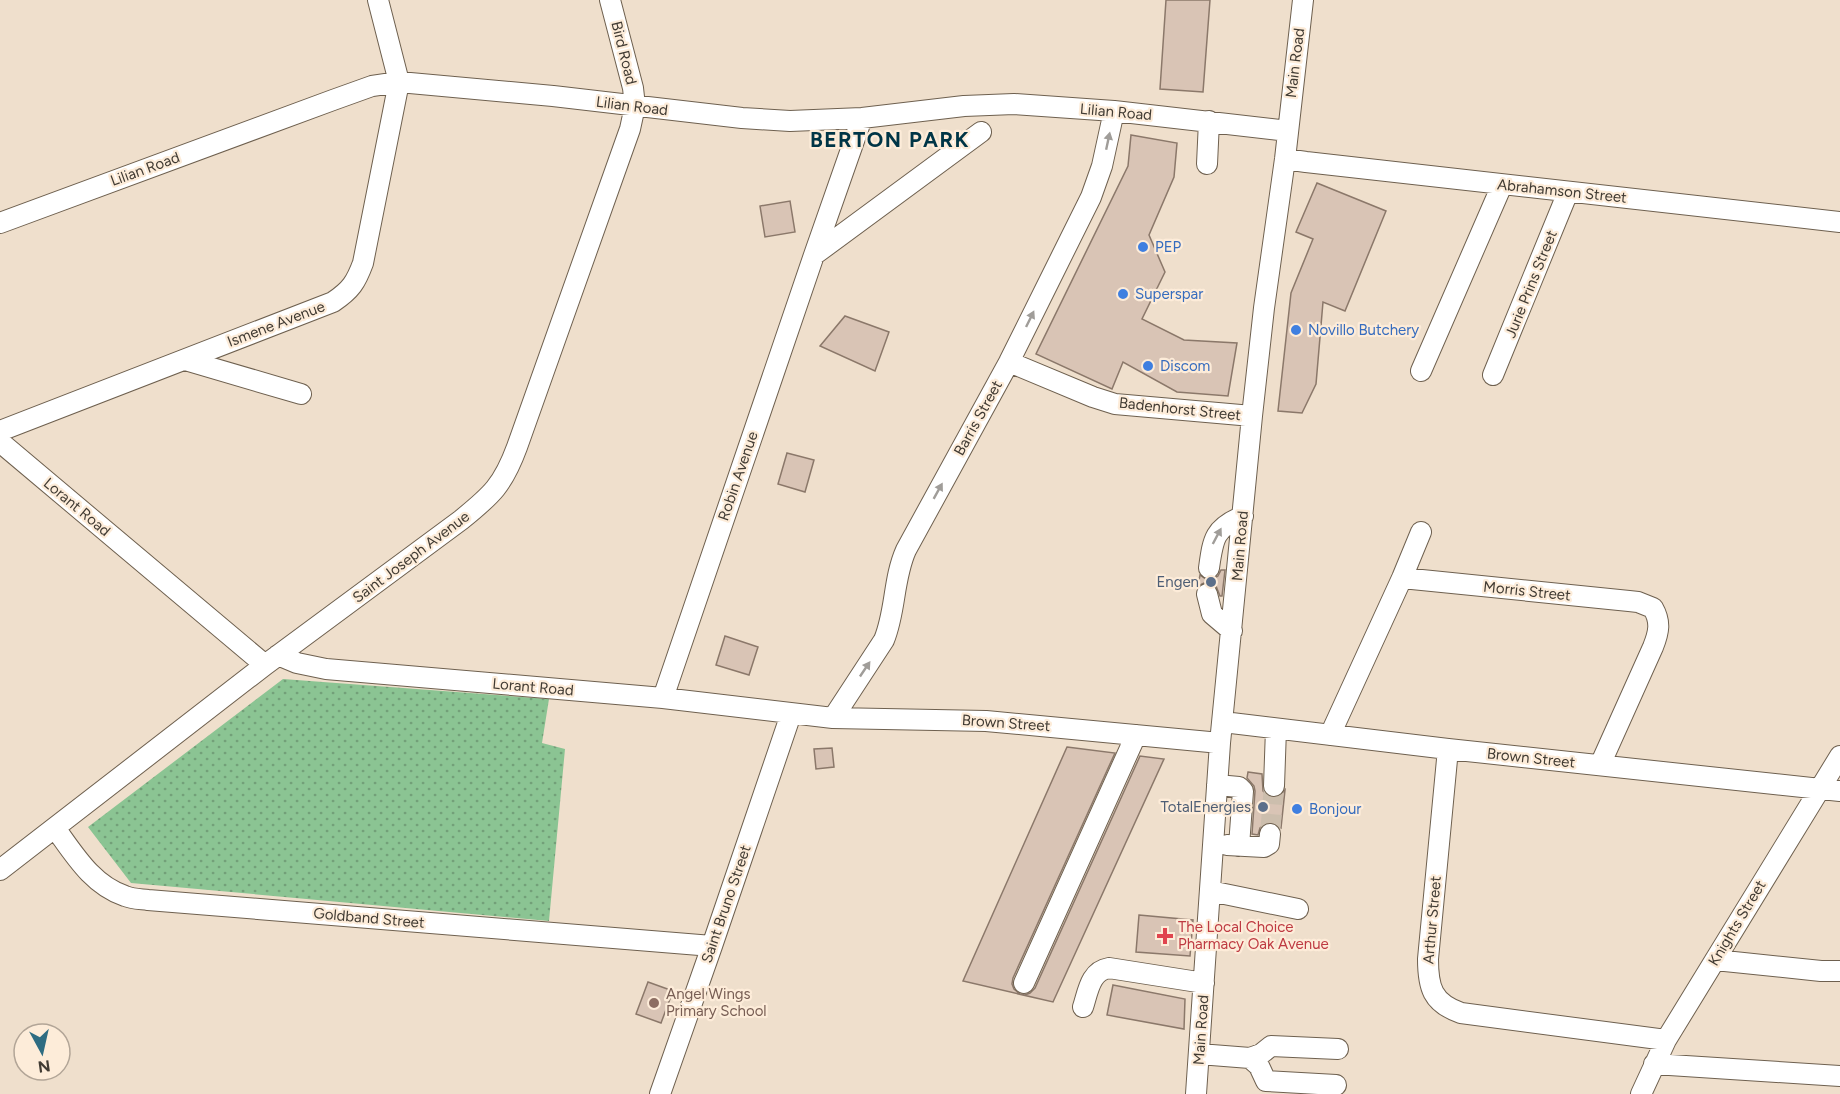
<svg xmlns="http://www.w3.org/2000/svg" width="1840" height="1094" font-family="Figtree,sans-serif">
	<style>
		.grass { fill: url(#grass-dots) }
		.building { fill: #d9c4b5; stroke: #8b786a; stroke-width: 1.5 }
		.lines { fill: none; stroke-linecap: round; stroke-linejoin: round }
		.minor-tunnel { stroke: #ccbead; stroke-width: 20; stroke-dasharray: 20 10; stroke-linecap: butt }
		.minor-casing { stroke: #6e604f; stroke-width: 22 }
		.minor { stroke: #fff; stroke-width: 20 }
		.oneway { fill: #a09d99 }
		.shop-dot { fill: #3f7fe0; stroke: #fdecd9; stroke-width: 2 }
		.service-dot { fill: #5c6f8a; stroke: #fdecd9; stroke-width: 2 }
		.health-dot { fill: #e0444e; stroke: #fdecd9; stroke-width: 2 }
		.education-dot { fill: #8d6e63; stroke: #fdecd9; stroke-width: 2 }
		.labels { text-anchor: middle; stroke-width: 4.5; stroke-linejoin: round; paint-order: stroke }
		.street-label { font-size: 15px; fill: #413b33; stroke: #fdecd9 }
		.shop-label { font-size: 15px; fill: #366cbe; stroke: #fdecd9; text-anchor: start }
		.service-label { font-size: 15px; fill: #4e5e75; stroke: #fdecd9; text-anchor: end }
		.health-label { font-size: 15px; fill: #be3a42; stroke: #fdecd9; text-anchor: start }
		.education-label { font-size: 15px; fill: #785e54; stroke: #fdecd9; text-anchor: start }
		.district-label { font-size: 21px; font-weight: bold; letter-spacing: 1.5px; fill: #003546; stroke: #fdecd9 }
	</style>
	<defs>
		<pattern id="grass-dots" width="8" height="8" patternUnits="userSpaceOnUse" patternTransform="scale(1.5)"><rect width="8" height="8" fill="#8bc493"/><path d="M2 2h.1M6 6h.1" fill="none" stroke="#73a079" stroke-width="1.8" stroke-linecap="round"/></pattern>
	</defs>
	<rect width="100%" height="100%" fill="#efdfcc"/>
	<path class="grass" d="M283,679L549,699L542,743L565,749L549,921L131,883L88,827Z"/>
	<path class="building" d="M1166,0H1210L1203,92L1160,89Z
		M1131,135L1177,143L1174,177L1149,235L1165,272L1142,319L1184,340L1237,343L1228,396L1177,392L1123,362L1112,389L1036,354L1128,166Z
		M1317,183L1386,211L1345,311L1323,302L1316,384L1302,413L1278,411L1291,293L1313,239L1296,232Z
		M790,201L795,232L765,237L760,206Z
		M845,316L889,332L875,371L820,346Z
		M787,453L814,460L805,492L778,484Z
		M1221,570H1225L1222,596H1220L1216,586L1211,583H1204L1198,586L1200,575L1207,580L1213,579L1218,576Z
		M725,636L758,647L749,675L716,665Z
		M1067,747L1115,753L1013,978L1012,984L1014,989L1020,994L1025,995L1030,993L1035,988L1140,756L1164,759L1053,1002L963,981Z
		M832,748L834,767L816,769L814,749Z
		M1248,772L1262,774L1263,791L1268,796L1274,798L1279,797L1285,790L1281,828L1272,822L1266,823L1260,828L1258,835L1252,834L1255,791L1254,786L1247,778Z
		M1139,915L1193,920L1190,956L1136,952Z
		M648,982L673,991L661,1023L636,1014Z
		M1113,985L1185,999L1184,1029L1107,1015Z"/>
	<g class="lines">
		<path class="minor-tunnel" d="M1270,834L1274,786"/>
		<g class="minor-casing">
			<path id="minor" d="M1285,159L1306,162L1840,222
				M1207,164L1209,121
				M0,223L333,100L372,86L399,82L553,96L742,118L790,121L862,118L964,106L1014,104L1114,111L1288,131
				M814,255L981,132
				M185,360L301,394
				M1009,362L1093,397L1115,404L1252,416
				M1421,371L1502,185
				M1493,375L1568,192
				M0,431L333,302C351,290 356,282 363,263L399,82L378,0
				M0,442L265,665
				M1209,568C1213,539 1214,528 1243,516
				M1402,578L1629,601L1638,602L1653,608C1661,622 1659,632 1653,647L1600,765
				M1207,594L1212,614L1232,631
				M278,655L297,663L326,669L663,698L833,718L986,721L1220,743
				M663,698L814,255L862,118
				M833,718L884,640C896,611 893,579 906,550L1009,362L1091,197L1102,166L1114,111
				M1223,722L1448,749L1840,791
				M1330,735L1402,578L1421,532
				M1448,749L1428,959C1428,987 1432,1003 1461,1013L1666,1040
				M1217,785L1239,787L1243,791L1239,846
				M1274,786L1276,729
				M55,828C74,854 92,885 125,896C132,899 140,899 148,900L712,946
				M1227,845L1264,847L1269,844L1270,834
				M0,870L265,665L461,520C492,495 503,485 517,447L630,129L635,106L633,88L610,0
				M1210,891L1298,909
				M1715,960L1821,971H1840
				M1024,983L1136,735
				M1083,1007C1088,992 1090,971 1109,968L1204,983
				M1199,1054L1250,1058L1261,1054L1271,1046L1338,1049
				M1250,1058L1259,1066L1266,1081L1336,1085
				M1654,1064L1840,1076
				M660,1094L712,946L791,714
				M1196,1094L1220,743L1252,416L1264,308L1285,159L1303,0
				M1641,1094L1666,1040L1840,756"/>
		</g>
		<use href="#minor" class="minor"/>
	</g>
	<defs><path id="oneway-solid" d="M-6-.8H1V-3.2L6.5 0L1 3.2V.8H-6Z" transform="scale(1.5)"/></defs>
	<g class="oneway">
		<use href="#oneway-solid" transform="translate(1108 141) rotate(-78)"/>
		<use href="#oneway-solid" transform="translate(1030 319) rotate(-64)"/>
		<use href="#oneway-solid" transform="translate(938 491) rotate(-61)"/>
		<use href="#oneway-solid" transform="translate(1217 536) rotate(-62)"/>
		<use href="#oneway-solid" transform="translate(865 669) rotate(-56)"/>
	</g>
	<g class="shop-dot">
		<circle cx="1143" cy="247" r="6"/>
		<circle cx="1123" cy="294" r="6"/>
		<circle cx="1296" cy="330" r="6"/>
		<circle cx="1148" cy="366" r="6"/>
		<circle cx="1297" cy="809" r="6"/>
	</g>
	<g class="service-dot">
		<circle cx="1211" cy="582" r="6"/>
		<circle cx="1263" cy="807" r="6"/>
	</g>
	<path class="health-dot" d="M1162 927h6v6h6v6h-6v6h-6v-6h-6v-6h6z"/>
	<circle class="education-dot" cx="654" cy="1003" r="6"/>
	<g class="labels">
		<g class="street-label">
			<text transform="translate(624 53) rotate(76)" y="5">Bird Road</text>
			<text transform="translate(1295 63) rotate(-83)" y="5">Main Road</text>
			<text transform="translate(632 106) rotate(7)" y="5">Lilian Road</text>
			<text transform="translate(1116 112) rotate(5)" y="5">Lilian Road</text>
			<text transform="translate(145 169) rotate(-20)" y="5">Lilian Road</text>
			<text transform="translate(1562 191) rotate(6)" y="5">Abrahamson Street</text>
			<text transform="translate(1531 284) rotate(-68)" y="5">Jurie Prins Street</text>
			<text transform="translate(276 324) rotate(-21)" y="5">Ismene Avenue</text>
			<text transform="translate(1180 409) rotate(6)" y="5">Badenhorst Street</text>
			<text transform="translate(978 418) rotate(-61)" y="5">Barris Street</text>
			<text transform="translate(738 476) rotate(-71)" y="5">Robin Avenue</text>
			<text transform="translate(77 507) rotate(40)" y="5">Lorant Road</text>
			<text transform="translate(1240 546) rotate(-85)" y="5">Main Road</text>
			<text transform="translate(411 557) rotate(-37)" y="5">Saint Joseph Avenue</text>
			<text transform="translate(1527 591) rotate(6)" y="5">Morris Street</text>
			<text transform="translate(533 687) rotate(5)" y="5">Lorant Road</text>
			<text transform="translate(1006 723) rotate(4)" y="5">Brown Street</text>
			<text transform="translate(1531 758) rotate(6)" y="5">Brown Street</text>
			<text transform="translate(726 904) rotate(-71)" y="5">Saint Bruno Street</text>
			<text transform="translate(369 918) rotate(5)" y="5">Goldband Street</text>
			<text transform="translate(1432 920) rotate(-85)" y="5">Arthur Street</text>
			<text transform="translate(1737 923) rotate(-59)" y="5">Knights Street</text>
			<text transform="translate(1201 1030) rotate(-86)" y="5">Main Road</text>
		</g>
		<g class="shop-label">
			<text x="1155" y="252">PEP</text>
			<text x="1135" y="299">Superspar</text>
			<text x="1308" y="335">Novillo Butchery</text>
			<text x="1160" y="371">Discom</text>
			<text x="1309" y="814">Bonjour</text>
		</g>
		<g class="service-label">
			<text x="1199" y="587">Engen</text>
			<text x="1251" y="812">TotalEnergies</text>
		</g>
		<g class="health-label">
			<text x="1178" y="932">The Local Choice<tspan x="1178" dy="17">Pharmacy Oak Avenue</tspan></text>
		</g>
		<g class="education-label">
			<text x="666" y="999">Angel Wings<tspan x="666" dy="17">Primary School</tspan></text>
		</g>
		<g class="district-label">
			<text x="890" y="147">BERTON PARK</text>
		</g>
	</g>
	<g transform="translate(42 1052) rotate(172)"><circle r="28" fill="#fdecd9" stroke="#b2a597" stroke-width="1.5"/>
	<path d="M0-4.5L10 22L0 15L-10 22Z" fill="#2e6c82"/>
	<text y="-9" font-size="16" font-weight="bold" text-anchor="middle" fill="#413b33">N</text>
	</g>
</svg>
